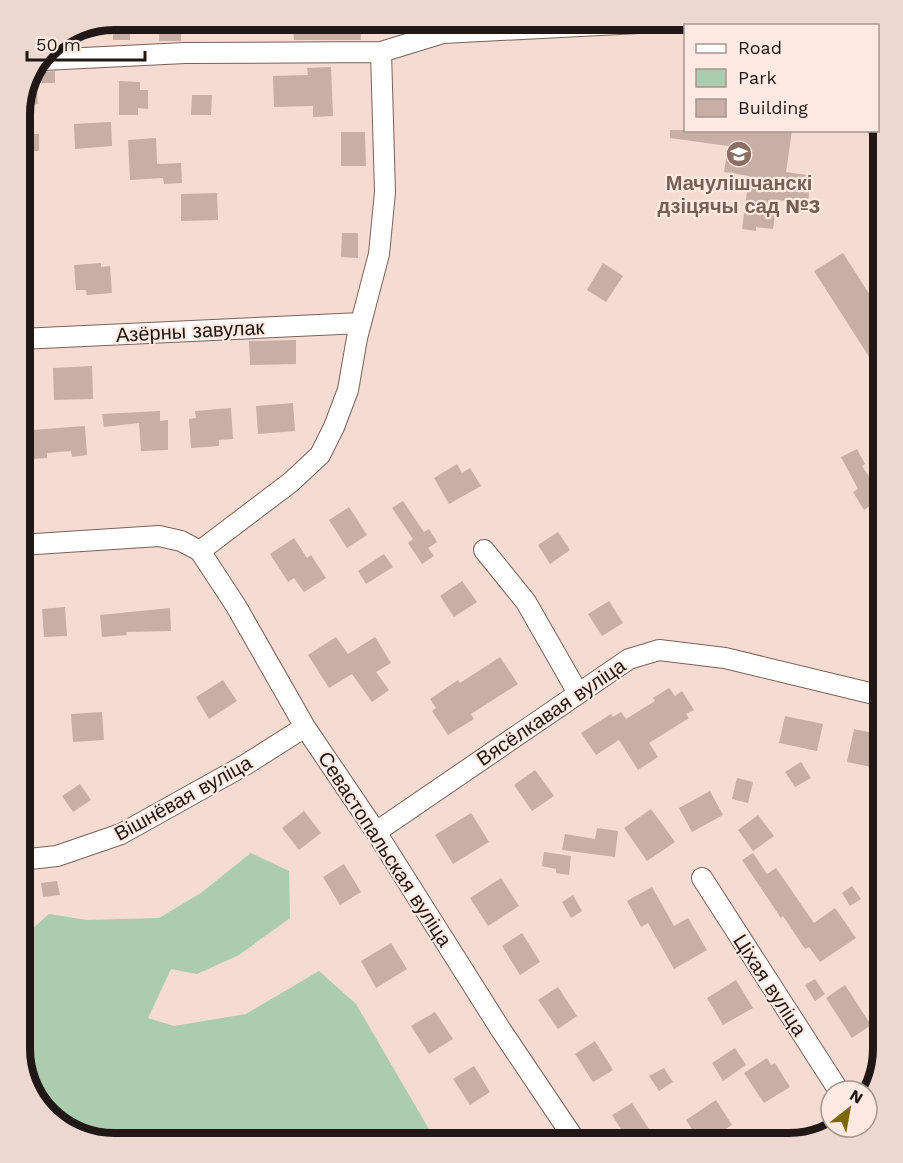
<svg xmlns="http://www.w3.org/2000/svg" width="903" height="1163" font-family="'Work Sans',sans-serif">
	<style>
		.green { fill: #abccaf }
		.building { fill: #c8aea5 }
		.lines { fill: none; stroke-linecap: round; stroke-linejoin: round }
		.street-casing { stroke: #79625a; stroke-width: 22 }
		.secondary-casing { stroke: #79625a; stroke-width: 30 }
		.street { stroke: #fff; stroke-width: 20 }
		.secondary { stroke: #fff; stroke-width: 27 }
		.labels { text-anchor: middle; stroke-width: 4.5; stroke-linejoin: round; paint-order: stroke }
		.education-label { font-size: 20px; font-weight: bold; fill: #785e54; stroke: #ffe9e1 }
		.street-label { font-size: 20px; fill: #211815; stroke: #ffe9e1 }
		.rim { fill: none; stroke: #211815; stroke-width: 8 }
	</style>
	<rect width="100%" height="100%" fill="#f5dbd1"/>
	<path class="green" d="M251,853L289,871L290,918L239,955L197,974L171,969L148,1018L174,1026L246,1014L319,971L356,1004L437,1143H108L67,1131L35,1101L20,1049V937H23L49,914L87,920L159,918L201,893Z"/>
	<path class="building" d="M113,20H130V40H113Z
		M160,20L182,21L181,41H159Z
		M310,20H360L361,40H294L293,26L310,25Z
		M331,67L333,116L313,117V106L274,107L273,76L308,75L307,68Z
		M55,71V83H42V72Z
		M36,75L38,104L21,105Z
		M119,81L140,82V90H148V109L138,108V115H119Z
		M192,95H212L211,115H191Z
		M111,122L112,146L75,149L74,124Z
		M670,130H792L786,172L807,175L805,189L809,190L808,204L777,200L773,229L756,227V231L742,229L749,176L724,172L728,146L670,138Z
		M341,132H365L366,166H341Z
		M22,134H39V151H22Z
		M156,138L157,164L181,163L182,183L164,184L163,178L130,180L128,140Z
		M217,193L218,220L181,221V194Z
		M20,210H33L32,255H20Z
		M342,233H358V258L341,257Z
		M843,253L884,317V380L814,271Z
		M101,263V267L110,266L112,293L87,295L86,290H76L74,265Z
		M603,263L623,276L606,302L587,290Z
		M296,340V364L250,365L249,341Z
		M92,366L93,399L54,400L53,368Z
		M293,403L295,431L258,434L256,406Z
		M231,408L233,439L219,440V446L191,448L189,419L196,418L195,411Z
		M160,411V421L168,420V450L141,451L139,423L104,427L102,414Z
		M85,426L87,455L72,457L71,451L47,453V458L31,459L30,445H34L32,430Z
		M857,449L865,464L862,466L883,497L864,510L853,492L858,489L841,457Z
		M457,464L462,473L470,468L481,486L449,504L434,478Z
		M403,501L424,532L429,529L437,542L428,548L434,556L422,564L408,543L413,539L392,508Z
		M349,507L367,535L347,548L329,520Z
		M558,532L570,550L550,564L538,545Z
		M294,538L307,558L311,555L326,578L304,592L294,578L288,582L270,554Z
		M384,554L393,567L366,584L358,571Z
		M462,581L477,602L454,617L440,596Z
		M609,601L623,623L602,636L588,614Z
		M65,607L67,636L44,637L42,609Z
		M170,608L171,631L126,632L127,635L102,637L100,615Z
		M336,637L348,654L375,637L391,663L376,672L389,690L372,702L352,674L329,688L308,655Z
		M500,657L518,684L471,714L474,719L448,735L432,711L436,708L430,699L458,680L460,683Z
		M223,680L237,701L209,719L196,697Z
		M669,688L675,696L682,691L694,710L686,714L689,718L649,743L658,757L638,770L619,740L596,755L581,733L611,714L613,717L621,712L626,719L655,701L653,698Z
		M102,712L104,740L73,742L71,714Z
		M785,716L823,724L817,751L779,743Z
		M854,729L878,734L871,767L847,762Z
		M801,762L811,778L795,787L785,772Z
		M535,770L554,796L532,811L514,785Z
		M737,778L753,782L748,803L732,799Z
		M80,784L91,800L73,812L62,796Z
		M710,791L723,815L692,832L679,808Z
		M651,809L675,842L647,861L624,828Z
		M304,811L321,833L299,850L282,828Z
		M471,813L489,842L453,864L435,835Z
		M758,815L774,836L753,851L738,830Z
		M597,828L618,831L615,857L562,850L565,834L595,839Z
		M544,852L571,856L569,875L556,873V869L542,866Z
		M753,853L767,874L776,868L814,923L835,908L856,938L820,962L809,947L805,949L783,916L781,918L742,860Z
		M344,864L361,892L340,905L323,877Z
		M501,878L519,906L488,926L470,898Z
		M57,881L60,895L43,897L41,883Z
		M852,886L861,899L850,906L842,893Z
		M652,887L674,926L688,918L707,950L674,969L648,923L641,927L627,901Z
		M573,895L582,911L571,918L562,902Z
		M522,933L540,962L520,975L502,946Z
		M391,943L407,969L376,988L361,961Z
		M815,979L825,994L815,1001L805,985Z
		M736,980L753,1008L723,1025L707,998Z
		M845,985L871,1025L852,1038L826,998Z
		M558,987L577,1016L558,1029L538,1000Z
		M435,1012L453,1039L429,1054L411,1026Z
		M595,1041L613,1070L593,1082L575,1054Z
		M735,1048L746,1065L723,1081L712,1063Z
		M767,1058L771,1065L775,1063L790,1087L764,1103L744,1073Z
		M474,1066L490,1092L470,1105L453,1079Z
		M664,1068L673,1082L659,1091L649,1076Z
		M716,1100L732,1125L704,1143H701L686,1120Z
		M632,1103L658,1143H630L612,1115Z"/>
	<g class="lines">
		<g class="street-casing">
			<path id="street" d="M43,60L185,53L381,52L443,33L639,23L659,20
				M20,339L361,323
				M20,545L159,536L181,541L200,551
				M484,550L526,602L578,693
				M200,551L236,606L305,727L376,832L501,1030L577,1143
				M200,551L291,482L320,455L334,427L348,390L357,338L379,254L385,192L381,52
				M376,832L629,659L659,650L725,658L878,695L883,698
				M20,860L57,856L121,834L245,765L305,727
				M702,878L839,1091
				M833,1130L838,1127"/>
		</g>
		<g class="secondary-casing">
			<path id="secondary" d="M878,118L883,129"/>
		</g>
		<use href="#street" class="street"/>
		<use href="#secondary" class="secondary"/>
	</g>
	<defs>
		<g id="school-disc" transform="scale(1.35)"><circle r="9.5" fill="#8d6e63" stroke="#ffe9e1"/><path d="M0-5L7-2L0 1L-7-2ZM-4 1L0 2.5L4 1V4Q0 6-4 4Z" fill="#fff"/></g>
	</defs>
	<g fill-rule="evenodd">
		<use href="#school-disc" x="739" y="154"/>
	</g>
	<g class="labels">
		<g class="education-label">
			<text x="739" y="190">Мачулішчанскі<tspan x="739" dy="23">дзіцячы сад №3</tspan></text>
		</g>
		<g class="street-label">
			<text transform="translate(190 331) rotate(-3)" y="7">Азёрны завулак</text>
			<text transform="translate(551 712) rotate(-34)" y="7">Вясёлкавая вуліца</text>
			<text transform="translate(183 798) rotate(-29)" y="7">Вішнёвая вуліца</text>
			<text transform="translate(385 849) rotate(57)" y="7">Севастопальская вуліца</text>
			<text transform="translate(770 985) rotate(57)" y="7">Ціхая вуліца</text>
		</g>
	</g>
	<path d="M0 0H903V1163H0ZM114 30H789A84 84 0 0 1 873 114V1049A84 84 0 0 1 789 1133H114A84 84 0 0 1 30 1049V114A84 84 0 0 1 114 30Z" fill="#edd8d1" fill-rule="evenodd"/>
	<path class="rim" d="M114 30H789A84 84 0 0 1 873 114V1049A84 84 0 0 1 789 1133H114A84 84 0 0 1 30 1049V114A84 84 0 0 1 114 30Z"/>
	<rect x="684" y="24" width="195" height="108" fill="#ffe9e1" stroke="#a6958f" stroke-width="1.5"/>
	<rect x="696" y="44" width="30" height="9" fill="#ffffff" stroke="#a6958f" stroke-width="1.5"/>
	<text x="738" y="54" font-size="18" fill="#211815">Road</text>
	<rect x="696" y="69" width="30" height="18" fill="#abccaf" stroke="#a6958f" stroke-width="1.5"/>
	<text x="738" y="84" font-size="18" fill="#211815">Park</text>
	<rect x="696" y="99" width="30" height="18" fill="#c8aea5" stroke="#a6958f" stroke-width="1.5"/>
	<text x="738" y="114" font-size="18" fill="#211815">Building</text>
	<g transform="translate(849 1109) rotate(31)"><circle r="28" fill="#ffe9e1" stroke="#a6958f" stroke-width="1.5"/>
	<path d="M0-4.5L10 22L0 15L-10 22Z" fill="#7b6900"/>
	<text y="-9" font-size="16" font-weight="bold" text-anchor="middle" fill="#211815">N</text>
	</g>
	<path d="M27 51v9h118v-9" fill="none" stroke="#211815" stroke-width="3"/>
	<text x="36" y="51" font-size="18" fill="#211815" stroke="#ffe9e1" stroke-width="4.5" paint-order="stroke">50 m</text>
</svg>
